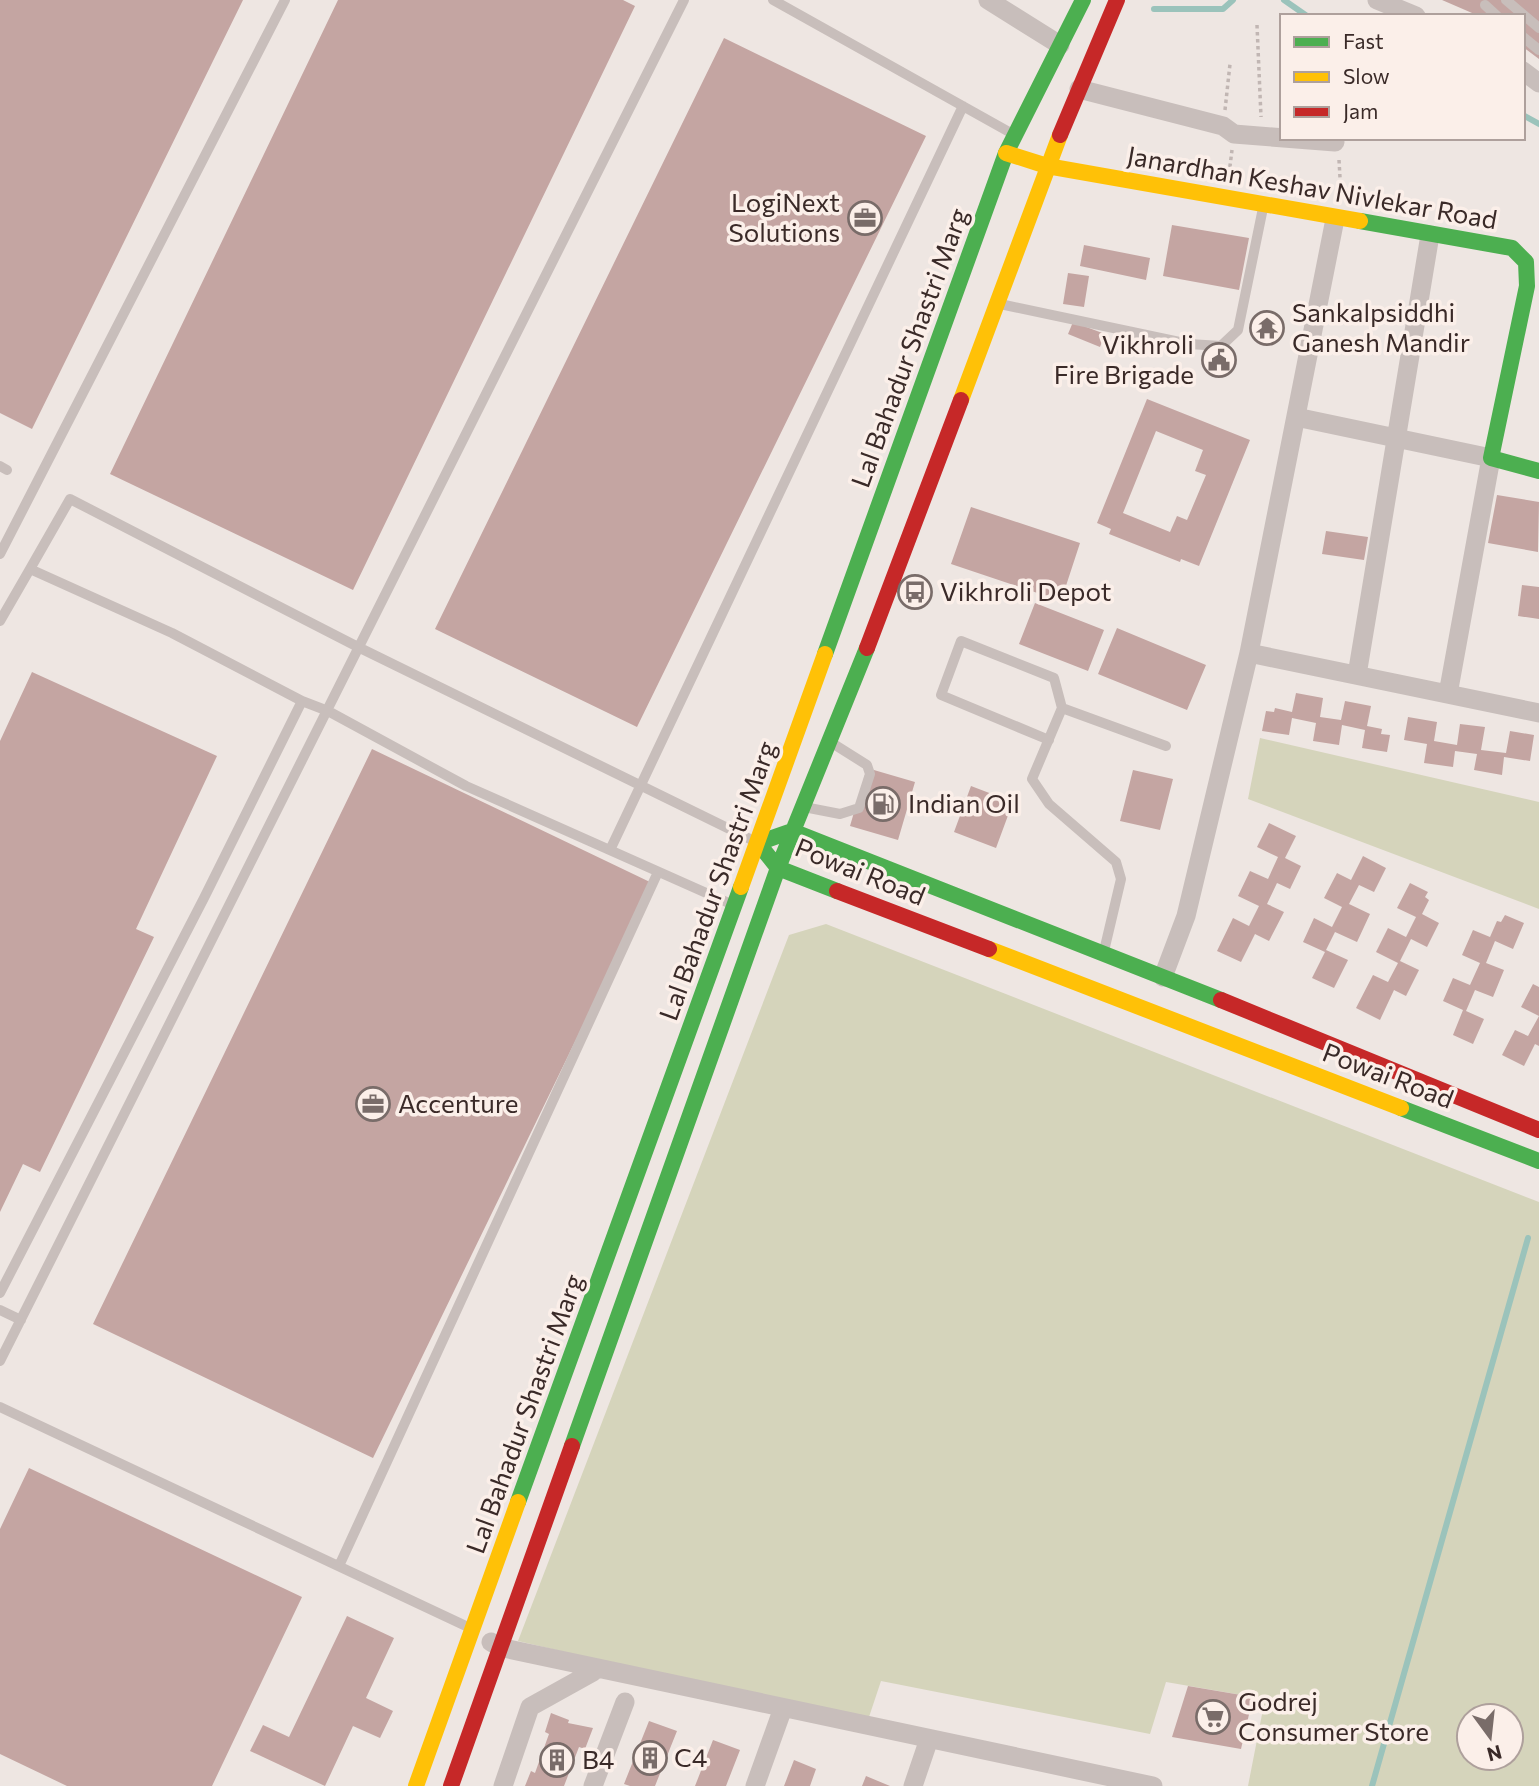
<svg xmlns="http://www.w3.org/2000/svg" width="1539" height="1786" font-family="Commissioner,sans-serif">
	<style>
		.green { fill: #d5d4bb; fill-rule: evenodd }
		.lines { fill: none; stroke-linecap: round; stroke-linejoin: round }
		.stream { stroke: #9bc3bb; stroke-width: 6 }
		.building { fill: #c4a5a2; fill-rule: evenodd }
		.path { stroke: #c1b6b3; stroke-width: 3.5; stroke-dasharray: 3.5 3.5; stroke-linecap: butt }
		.lane { stroke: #c8bebb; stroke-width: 10 }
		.street { stroke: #c8bebb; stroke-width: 19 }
		.fast { stroke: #4caf50; stroke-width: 16 }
		.slow { stroke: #ffc107; stroke-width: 16 }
		.jam { stroke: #c62828; stroke-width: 16 }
		.lane-bridge { stroke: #c8bebb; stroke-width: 10 }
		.labels { text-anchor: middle; stroke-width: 7; stroke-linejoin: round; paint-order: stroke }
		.street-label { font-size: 26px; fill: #3a2a28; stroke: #fbefe9 }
		.poi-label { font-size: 26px; fill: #3a2a28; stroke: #fbefe9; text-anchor: start }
	</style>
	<rect width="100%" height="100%" fill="#eee6e2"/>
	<path class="green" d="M1260,738L1539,802V909L1248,799Z
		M826,924L1539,1202V1786H1248L1265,1699L1166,1682L1150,1734L881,1681L867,1723L518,1641L789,935ZM1469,1716H1511V1758H1469Z"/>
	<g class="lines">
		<path class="stream" d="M1284,0L1307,16
			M1154,9H1223L1233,0
			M1523,115L1539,124
			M1372,1786L1528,1238"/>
	</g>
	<path class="building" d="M0,0H243L32,429L0,413Z
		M338,0H623L635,6L353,590L110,474Z
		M1442,0H1539V59L1523,47V16H1479Z
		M724,38L926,136L637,727L435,629Z
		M1172,225L1249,238L1239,290L1163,276Z
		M1084,245L1150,258L1146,280L1080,266Z
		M1068,273L1089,276L1084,307L1063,304Z
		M1260,319L1276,322L1273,338L1257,334Z
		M1073,322L1105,334L1100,347L1068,334Z
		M1147,399L1250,440L1199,566L1181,559L1180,562L1109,534L1111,529L1097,523ZM1156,431L1203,450L1195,471L1206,475L1187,520L1177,516L1170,532L1123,513Z
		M1497,495L1539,502L1538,552L1488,543Z
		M971,507L1080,543L1061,601L951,564Z
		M1326,531L1368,537L1364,560L1322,554Z
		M1522,585L1539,587V619L1518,616Z
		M1035,603L1104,630L1088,671L1019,644Z
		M1117,628L1206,665L1187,710L1098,674Z
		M32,672L217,756L136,929L154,937L40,1172L23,1164L0,1212V741Z
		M1296,693L1323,698L1320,717L1341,720L1345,701L1371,706L1367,726L1382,729L1381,734L1390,735L1387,752L1362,748L1365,730L1342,725L1339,745L1313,741L1316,723L1292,718L1289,735L1262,731L1266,711L1274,712L1275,708L1292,712Z
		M1408,717L1437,722L1434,741L1457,745L1460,724L1485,727L1481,750L1506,753L1510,731L1534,735L1530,761L1504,757L1502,775L1474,770L1477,754L1455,751L1453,767L1424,763L1427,744L1404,740Z
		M372,749L652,883L373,1458L93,1324Z
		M867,768L915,782L898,840L850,826Z
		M1133,770L1173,779L1160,830L1120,821Z
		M971,786L1013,802L996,848L954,832Z
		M1269,823L1296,836L1285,858L1301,866L1290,889L1277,883L1267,904L1284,912L1269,941L1255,934L1241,962L1217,951L1233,918L1249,926L1259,906L1238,896L1250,871L1268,879L1278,857L1257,847Z
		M1363,856L1386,868L1374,892L1359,885L1349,904L1370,914L1357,942L1335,932L1325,952L1303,942L1314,918L1332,927L1342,907L1324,898L1337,873L1351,880Z
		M1410,883L1428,892L1425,897L1429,900L1422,914L1439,923L1427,947L1411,939L1400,961L1419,970L1406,996L1394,990L1380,1020L1356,1008L1373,975L1388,982L1398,963L1376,952L1388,928L1406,937L1416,917L1397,908Z
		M1505,915L1524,923L1513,949L1495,941L1486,963L1504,970L1493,997L1475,990L1466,1011L1484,1019L1473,1044L1453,1035L1463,1010L1443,1001L1453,978L1470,985L1480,963L1462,955L1473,930L1490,937L1497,921L1501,922Z
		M1326,950L1348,960L1334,988L1312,978Z
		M1533,984L1539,987V1046L1535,1044L1524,1066L1502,1055L1515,1030L1528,1036L1539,1016L1521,1007Z
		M29,1468L302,1597L212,1786H67L0,1754V1529Z
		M347,1616L394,1638L366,1698L393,1711L380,1738L353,1726L325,1786L250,1751L263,1725L289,1737Z
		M1188,1686L1253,1697L1241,1749L1172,1737Z
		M551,1713L569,1720L568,1723L593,1728L585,1749L579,1747L564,1786H525L531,1771L535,1773L549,1734L545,1732Z
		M649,1721L677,1731L655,1786H630L624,1784Z
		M713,1740L740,1750L726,1786H695Z
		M794,1760L816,1769L810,1786H784Z
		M866,1776L890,1786H862Z"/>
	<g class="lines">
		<path class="path" d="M1257,25L1261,117
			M1225,110L1230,64
			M1339,160L1341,195
			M1229,174L1232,150"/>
		<path class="lane" d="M773,0L1011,133
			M1506,0L1539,28
			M1523,37L1539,50
			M1000,304L1189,344L1221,346L1238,330L1263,208
			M0,466L7,470
			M0,554L285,0
			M0,621L30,569
			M1062,708L1032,779L1049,804L1116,862L1121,879L1104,951
			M1049,740L941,695L961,641L1054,678L1062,708L1166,746
			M804,807L840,814L859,808L870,774L867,765L832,743
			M610,850L963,106
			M731,904L466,786L328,711L302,701L172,633L30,569L70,499L360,648L754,841
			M0,1293L204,898L302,701
			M0,1310L21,1320
			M0,1361L684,0
			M0,1407L468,1627
			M339,1566L658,872"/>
		<path class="street" d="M988,0L1060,45
			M1377,0L1416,16
			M1523,71L1539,83
			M1079,89L1223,126L1234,134L1335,142
			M1296,417L1491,458L1448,694
			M1249,653L1539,713
			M1357,675L1430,235
			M1163,977L1186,916L1249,653L1335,219
			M491,1642L499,1647L1153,1786
			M503,1786L530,1707L593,1672
			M593,1786L625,1702
			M755,1786L783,1708
			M913,1786L929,1739"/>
		<path class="fast" d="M1360,221L1512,248L1526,262L1527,286L1491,458L1539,471
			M825,654L1006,153L1083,0
			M837,891L778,868L758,843L792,831L1221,1000
			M1401,1108L1539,1161
			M572,1446L778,868L867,648
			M518,1502L741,887"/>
		<path class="slow" d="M1006,153L1047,166L1360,221
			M961,400L1060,135
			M741,887L825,654
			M989,949L1401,1108
			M416,1786L518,1502"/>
		<path class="jam" d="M1060,135L1117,0
			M867,648L961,400
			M837,891L989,949
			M1221,1000L1539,1130
			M451,1786L572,1446"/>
		<path class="lane-bridge" d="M1485,5L1497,16"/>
	</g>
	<defs>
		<g id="office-ring" transform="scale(1.75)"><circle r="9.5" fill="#fbefe9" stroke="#796c69" stroke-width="1.5"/><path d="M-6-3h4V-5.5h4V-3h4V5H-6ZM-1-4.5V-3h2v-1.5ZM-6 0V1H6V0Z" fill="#796c69"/></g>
		<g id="temple-ring" transform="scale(1.75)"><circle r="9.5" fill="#fbefe9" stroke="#796c69" stroke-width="1.5"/><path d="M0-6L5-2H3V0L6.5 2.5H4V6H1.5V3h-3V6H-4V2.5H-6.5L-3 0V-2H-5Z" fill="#796c69"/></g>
		<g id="civic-ring" transform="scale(1.75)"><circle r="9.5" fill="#fbefe9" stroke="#796c69" stroke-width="1.5"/><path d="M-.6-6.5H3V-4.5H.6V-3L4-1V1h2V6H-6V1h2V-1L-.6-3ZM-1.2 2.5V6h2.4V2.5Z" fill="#796c69"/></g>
		<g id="bus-ring" transform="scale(1.75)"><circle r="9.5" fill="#fbefe9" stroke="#796c69" stroke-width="1.5"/><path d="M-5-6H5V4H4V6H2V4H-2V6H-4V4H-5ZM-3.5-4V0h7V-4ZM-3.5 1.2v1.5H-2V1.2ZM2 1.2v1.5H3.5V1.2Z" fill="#796c69"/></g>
		<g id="fuel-ring" transform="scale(1.75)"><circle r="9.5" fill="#fbefe9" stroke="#796c69" stroke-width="1.5"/><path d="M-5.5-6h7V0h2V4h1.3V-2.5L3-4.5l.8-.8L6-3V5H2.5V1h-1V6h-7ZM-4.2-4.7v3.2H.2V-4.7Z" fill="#796c69"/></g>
		<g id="supermarket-ring" transform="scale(1.75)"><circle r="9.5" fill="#fbefe9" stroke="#796c69" stroke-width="1.5"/><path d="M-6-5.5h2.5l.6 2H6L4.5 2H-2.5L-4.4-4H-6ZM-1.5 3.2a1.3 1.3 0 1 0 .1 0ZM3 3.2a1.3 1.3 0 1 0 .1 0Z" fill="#796c69"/></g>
		<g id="building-ring" transform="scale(1.75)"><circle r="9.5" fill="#fbefe9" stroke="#796c69" stroke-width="1.5"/><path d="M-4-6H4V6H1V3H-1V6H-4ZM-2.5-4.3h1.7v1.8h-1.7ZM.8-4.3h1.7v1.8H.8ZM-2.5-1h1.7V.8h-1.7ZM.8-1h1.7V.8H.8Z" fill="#796c69"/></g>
	</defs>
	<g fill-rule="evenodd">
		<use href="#office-ring" x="865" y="218"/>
		<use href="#temple-ring" x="1267" y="328"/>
		<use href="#civic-ring" x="1219" y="360"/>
		<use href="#bus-ring" x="915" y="592"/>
		<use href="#fuel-ring" x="883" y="804"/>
		<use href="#office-ring" x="373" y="1104"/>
		<use href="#supermarket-ring" x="1213" y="1717"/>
		<use href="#building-ring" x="650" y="1758"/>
		<use href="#building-ring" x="557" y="1760"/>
	</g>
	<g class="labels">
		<g class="street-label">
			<text transform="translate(1312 188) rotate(10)" y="9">Janardhan Keshav Nivlekar Road</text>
			<text transform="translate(910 348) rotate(-70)" y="9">Lal Bahadur Shastri Marg</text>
			<text transform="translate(860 872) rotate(22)" y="9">Powai Road</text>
			<text transform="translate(718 881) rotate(-70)" y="9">Lal Bahadur Shastri Marg</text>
			<text transform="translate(1388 1076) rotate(21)" y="9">Powai Road</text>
			<text transform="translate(525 1414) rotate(-70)" y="9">Lal Bahadur Shastri Marg</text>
		</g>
		<g class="poi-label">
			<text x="840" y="212" text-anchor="end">LogiNext<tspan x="840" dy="30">Solutions</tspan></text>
			<text x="1292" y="322">Sankalpsiddhi<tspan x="1292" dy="30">Ganesh Mandir</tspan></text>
			<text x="1194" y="354" text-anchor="end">Vikhroli<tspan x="1194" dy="30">Fire Brigade</tspan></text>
			<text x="940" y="601">Vikhroli Depot</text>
			<text x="908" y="813">Indian Oil</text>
			<text x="398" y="1113">Accenture</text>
			<text x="1238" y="1711">Godrej<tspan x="1238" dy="30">Consumer Store</tspan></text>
			<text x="674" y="1767">C4</text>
			<text x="582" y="1769">B4</text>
		</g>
	</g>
	<rect x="1280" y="14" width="245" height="126" fill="#fbefe9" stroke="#aea09c" stroke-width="2"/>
	<rect x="1294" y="37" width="35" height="10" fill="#4caf50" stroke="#aea09c" stroke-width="2"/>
	<text x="1343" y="49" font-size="21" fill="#3a2a28">Fast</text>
	<rect x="1294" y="72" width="35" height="10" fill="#ffc107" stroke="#aea09c" stroke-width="2"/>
	<text x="1343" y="84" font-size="21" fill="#3a2a28">Slow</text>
	<rect x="1294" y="107" width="35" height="10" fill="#c62828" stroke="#aea09c" stroke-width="2"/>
	<text x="1343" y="119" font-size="21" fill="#3a2a28">Jam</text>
	<g transform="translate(1490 1737) rotate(165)"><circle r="33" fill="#fbefe9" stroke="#aea09c" stroke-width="2"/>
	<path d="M0-5L12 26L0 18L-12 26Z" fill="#796c69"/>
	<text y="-10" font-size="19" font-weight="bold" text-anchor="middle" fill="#3a2a28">N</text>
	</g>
</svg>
